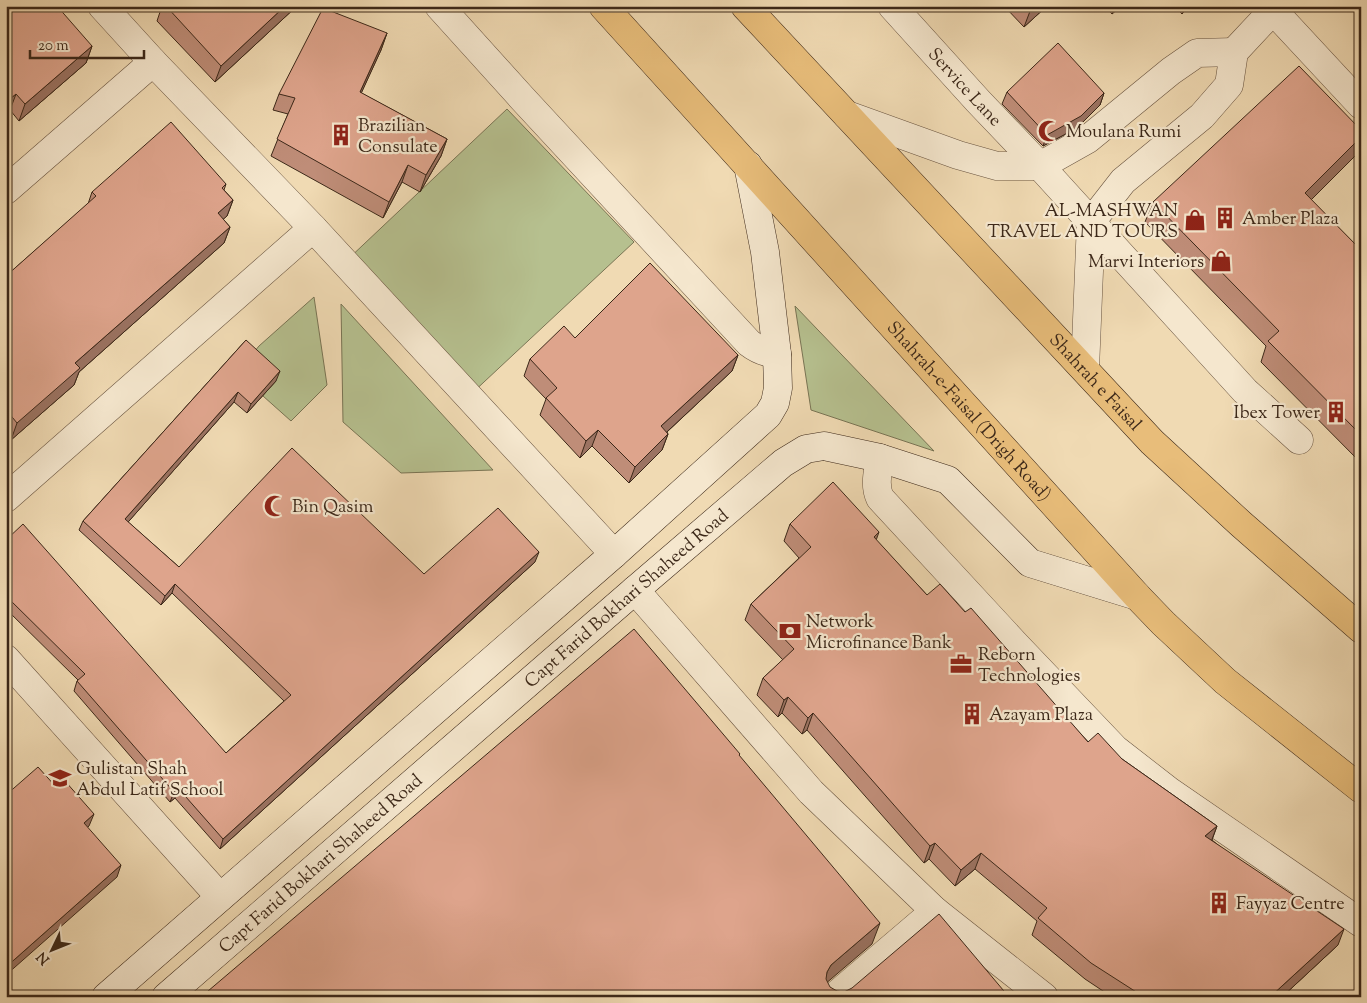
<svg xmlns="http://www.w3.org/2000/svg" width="1367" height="1003" font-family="'Sorts Mill Goudy',serif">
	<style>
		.green { fill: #b6c08f; stroke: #797454 }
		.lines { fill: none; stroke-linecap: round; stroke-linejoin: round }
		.street-casing { stroke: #695440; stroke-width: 29 }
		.secondary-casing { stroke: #3c2819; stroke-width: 29 }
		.highway-casing { stroke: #3c2819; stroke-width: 29 }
		.street { stroke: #f5e7ce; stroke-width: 28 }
		.secondary { stroke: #f5e7ce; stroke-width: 28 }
		.highway { stroke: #e8bd7a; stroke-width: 28 }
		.wall { fill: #bf8d78; stroke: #3c2819 }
		.shaded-wall { fill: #9b7362; stroke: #3c2819 }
		.building { fill: #dea48c; stroke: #3c2819 }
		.labels { text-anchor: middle; stroke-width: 4.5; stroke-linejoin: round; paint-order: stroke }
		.street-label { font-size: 18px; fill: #3c2819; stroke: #f5e7ce }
		.poi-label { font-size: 18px; fill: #3c2819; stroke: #f5e7ce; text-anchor: start }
	</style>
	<rect width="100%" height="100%" fill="#f0dab3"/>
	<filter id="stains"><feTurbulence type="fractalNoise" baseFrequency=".004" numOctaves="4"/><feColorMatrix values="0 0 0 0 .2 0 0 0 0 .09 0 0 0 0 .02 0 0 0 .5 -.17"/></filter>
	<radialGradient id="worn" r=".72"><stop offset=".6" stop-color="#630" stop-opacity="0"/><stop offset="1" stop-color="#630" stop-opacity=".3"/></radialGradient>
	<path class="green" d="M507,109L634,242L469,396L345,262Z
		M314,297L327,385L291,421L263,396L250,357L259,346Z
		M341,304L493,470L401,473L343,422Z
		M795,306L934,451L811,410Z"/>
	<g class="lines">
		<g class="street-casing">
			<g id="street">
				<path d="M102,6L153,62L313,228L614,554"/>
				<path d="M439,6L522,98L749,343C758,350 766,353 777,354"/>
				<path id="s1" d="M892,6L978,101L1040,166L1245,391L1299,440"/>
				<path d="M1269,6L1361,105"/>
				<path d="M847,115L958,155L997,166H1040L1088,139L1171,71L1197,53L1234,52"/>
				<path d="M6,190L153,62"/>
				<path d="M1085,369L1091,222L1123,181L1202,116L1229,85L1234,52L1277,6"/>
				<path d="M880,458C878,472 874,485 880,498L1015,644L1115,749L1169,791L1361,923"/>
				<path d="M6,498L313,228"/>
				<path d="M635,590L811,792L935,911L1044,997"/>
				<path d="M6,659L220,897"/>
				<path d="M834,997L935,911"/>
			</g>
		</g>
		<g class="secondary-casing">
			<g id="secondary">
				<path d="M106,997L614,554L768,415L775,403L778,388L777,354L765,252L748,165"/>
				<path id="s2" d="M166,997L635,590L783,463L806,449L824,446L880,458L948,480L1030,563L1137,596"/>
			</g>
		</g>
		<g class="highway-casing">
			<g id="highway">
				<path id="s3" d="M603,6L1137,596L1163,623L1225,681L1361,789"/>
				<path id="s4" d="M745,6L1152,442L1241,524L1361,629"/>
			</g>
		</g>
		<use href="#street" class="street"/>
		<use href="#secondary" class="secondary"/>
		<use href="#highway" class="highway"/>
	</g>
	<path class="wall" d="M6,6L92,46L86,63L19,121L10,110Z
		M155,6H297L215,82L157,21L160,12Z
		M1004,6H1047L1024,27Z
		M1105,6H1121L1112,14Z
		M1174,6H1190L1182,14Z
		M387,33L381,50L361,93L447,139L441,156L420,192L402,182L383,218L271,156L288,114L273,110L279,94Z
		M1007,92L1104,93L1100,105L1077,128L1043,146L1002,104Z
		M1361,130V144L1357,154L1311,200L1361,250V463L1261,362L1266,346L1145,222L1153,202Z
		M226,184L224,190L233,200L227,216L223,219L230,227L224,243L79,372L74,385L11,440L6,434V276L88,204L92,192Z
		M575,338L738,355L732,371L667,432L668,434L662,450L629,483L592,446L580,458L540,415L546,399L524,376L530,359Z
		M246,340L276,381L247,413L234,402L128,522L179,567L424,574L535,562L220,849L175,798L170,802L74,691L77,681L78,680L6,609V540L226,753L284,701L172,593L161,605L79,530L83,521Z
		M790,524L876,540L927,595L965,612L1088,742L1122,759L1217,826L1212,840L1338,945L1282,997H1112L1085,979L1032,935L1037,921L975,869L955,886L929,859L924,863L807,730L802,734L782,713L778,717L757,695L763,678L783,660L745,620L751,604L799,558L784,541Z"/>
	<path class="shaded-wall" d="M285,6H297L215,82L221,66Z
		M1032,6H1047L1024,27Z
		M1115,6H1121L1112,14Z
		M1184,6H1190L1182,14Z
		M387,33L381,50L354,109L360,92Z
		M92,46L86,63L19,121L25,104Z
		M1104,93L1100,105L1077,128L1043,146L1047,135Z
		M16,94L10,110L6,113V102Z
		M1361,137V144L1357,154L1297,214L1305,193Z
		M447,139L441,156L420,192L426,175Z
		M408,165L402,182L383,218L389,202Z
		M233,200L227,216L212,229L218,213Z
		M230,227L224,243L79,372L74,385L11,440L17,423L75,363Z
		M738,355L732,371L655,443L661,426Z
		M280,371L276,381L247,413L251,404Z
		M238,392L234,402L122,529L125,519Z
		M598,430L592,446L580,458L586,441Z
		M668,434L662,450L629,483L635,467Z
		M879,532L873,549L874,537Z
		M539,552L535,562L220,849L223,839Z
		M175,584L172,593L161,605L165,596Z
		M788,697L782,713L778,717L784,700Z
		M813,713L807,730L802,734L808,718Z
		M178,788L175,798L170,802L174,792Z
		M94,814L89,826L79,835L84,823Z
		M1217,826L1211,842L1205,836Z
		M935,843L929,859L924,863L930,846Z
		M981,853L975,869L955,886L961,870Z
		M121,865L117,877L6,975V967Z
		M880,923L872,944L824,985L827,972L831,965Z
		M1344,929L1338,945L1282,997H1270Z"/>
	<path class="building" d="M6,6H57L92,46L25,104L16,94L6,102Z
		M166,6H285L221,66Z
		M323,8L387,33L360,92L447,139L426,175L408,165L389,202L277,139L295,98L279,94Z
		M1058,43L1104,93L1081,116L1047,135L1007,92Z
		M1299,66L1361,130V137L1305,193L1361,250V435L1268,341L1279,331L1153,202Z
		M171,122L226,184L222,188L233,200L218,213L230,227L75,363L80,368L17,423L8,412L6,414V276L96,196L92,192Z
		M650,263L738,355L661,426L668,434L635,467L598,430L586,441L546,398L557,388L530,359L564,326L575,338Z
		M246,340L280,371L251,404L238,392L125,519L179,567L292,448L424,574L498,508L539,552L223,839L178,788L174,792L77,681L85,674L6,596V540L23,524L226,753L291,695L175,584L165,596L83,521Z
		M833,482L879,532L874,537L927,595L940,584L965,612L971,608L1088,742L1098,733L1122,759L1217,826L1205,836L1344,929L1270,997H1144L1091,963L1038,918L1047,908L981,853L961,870L935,843L930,846L813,713L808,718L788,697L784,700L763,678L794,649L751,604L811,547L790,524Z
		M634,629L740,754L739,755L880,923L831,965L827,972L826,979L830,987L837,991L844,992L852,988L939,914L1009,997H201Z
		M38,767L57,788L65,781L94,814L84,823L121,865L6,967V795Z"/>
	<defs>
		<g id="mosque-bare" transform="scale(1.725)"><path d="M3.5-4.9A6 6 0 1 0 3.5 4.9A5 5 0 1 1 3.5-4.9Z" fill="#8f2418" stroke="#f5e7ce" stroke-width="2.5" paint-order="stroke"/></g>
		<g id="building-bare" transform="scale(1.725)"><path d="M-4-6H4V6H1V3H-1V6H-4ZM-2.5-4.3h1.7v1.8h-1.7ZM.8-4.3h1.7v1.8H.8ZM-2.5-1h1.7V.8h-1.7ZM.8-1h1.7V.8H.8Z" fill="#8f2418" stroke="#f5e7ce" stroke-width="2.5" paint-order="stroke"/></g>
		<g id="shop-bare" transform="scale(1.725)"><path d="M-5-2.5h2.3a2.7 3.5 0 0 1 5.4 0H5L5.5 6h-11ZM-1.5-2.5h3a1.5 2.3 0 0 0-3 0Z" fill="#8f2418" stroke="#f5e7ce" stroke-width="2.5" paint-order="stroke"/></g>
		<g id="bank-bare" transform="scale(1.725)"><path d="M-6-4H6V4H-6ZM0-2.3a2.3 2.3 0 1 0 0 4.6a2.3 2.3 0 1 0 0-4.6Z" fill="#8f2418" stroke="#f5e7ce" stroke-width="2.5" paint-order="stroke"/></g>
		<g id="office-bare" transform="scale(1.725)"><path d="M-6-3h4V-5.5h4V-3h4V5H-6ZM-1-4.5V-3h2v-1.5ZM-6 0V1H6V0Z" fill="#8f2418" stroke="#f5e7ce" stroke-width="2.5" paint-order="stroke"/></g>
		<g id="school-bare" transform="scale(1.725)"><path d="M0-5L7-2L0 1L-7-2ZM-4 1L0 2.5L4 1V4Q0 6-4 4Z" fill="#8f2418" stroke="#f5e7ce" stroke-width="2.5" paint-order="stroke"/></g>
	</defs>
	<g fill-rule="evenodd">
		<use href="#mosque-bare" x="1049" y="131"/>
		<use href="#building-bare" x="341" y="135"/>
		<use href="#building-bare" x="1225" y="218"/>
		<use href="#shop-bare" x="1195" y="220"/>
		<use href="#shop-bare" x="1221" y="261"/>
		<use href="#building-bare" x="1336" y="412"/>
		<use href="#mosque-bare" x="275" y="506"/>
		<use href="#bank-bare" x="790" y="631"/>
		<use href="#office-bare" x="961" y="664"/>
		<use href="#building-bare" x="972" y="714"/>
		<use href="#school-bare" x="60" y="778"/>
		<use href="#building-bare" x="1219" y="903"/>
	</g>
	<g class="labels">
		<g class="street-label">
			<text dy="6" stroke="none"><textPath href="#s1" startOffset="109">Service Lane</textPath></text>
			<text dy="6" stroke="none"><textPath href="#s4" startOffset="514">Shahrah e Faisal</textPath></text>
			<text dy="6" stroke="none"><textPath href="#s3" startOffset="546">Shahrah-e-Faisal (Drigh Road)</textPath></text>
			<text dy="6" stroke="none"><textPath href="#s2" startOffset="609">Capt Farid Bokhari Shaheed Road</textPath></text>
			<text dy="6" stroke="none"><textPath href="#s2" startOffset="204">Capt Farid Bokhari Shaheed Road</textPath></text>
		</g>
		<g class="poi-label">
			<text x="358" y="131">Brazilian<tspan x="358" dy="21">Consulate</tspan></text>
			<text x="1066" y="137">Moulana Rumi</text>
			<text x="1178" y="216" text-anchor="end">AL-MASHWAN<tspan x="1178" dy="21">TRAVEL AND TOURS</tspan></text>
			<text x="1242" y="224">Amber Plaza</text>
			<text x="1204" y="267" text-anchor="end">Marvi Interiors</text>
			<text x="1320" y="418" text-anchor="end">Ibex Tower</text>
			<text x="292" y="512">Bin Qasim</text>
			<text x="806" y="627">Network<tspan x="806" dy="21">Microfinance Bank</tspan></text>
			<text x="978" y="660">Reborn<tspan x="978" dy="21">Technologies</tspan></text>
			<text x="989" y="720">Azayam Plaza</text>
			<text x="76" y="774">Gulistan Shah<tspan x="76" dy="21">Abdul Latif School</tspan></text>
			<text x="1236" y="909">Fayyaz Centre</text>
		</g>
	</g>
	<rect width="1367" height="1003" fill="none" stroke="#f0dab3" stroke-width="25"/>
	<rect x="8" y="8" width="1352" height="988" fill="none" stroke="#3c2819" stroke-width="2.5"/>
	<rect x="12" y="12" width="1342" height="978" fill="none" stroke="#3c2819"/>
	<g transform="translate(52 950) rotate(227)" stroke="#f5e7ce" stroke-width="4" paint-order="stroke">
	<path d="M0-4L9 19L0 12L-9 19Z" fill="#3c2819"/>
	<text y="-8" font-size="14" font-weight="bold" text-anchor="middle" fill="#3c2819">N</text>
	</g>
	<path d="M30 50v8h114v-8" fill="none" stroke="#3c2819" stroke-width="2.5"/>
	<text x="38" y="50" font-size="15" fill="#3c2819" stroke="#f5e7ce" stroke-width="4" paint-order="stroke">20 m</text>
	<rect width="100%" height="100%" filter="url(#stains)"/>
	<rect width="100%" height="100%" fill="url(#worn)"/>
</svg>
